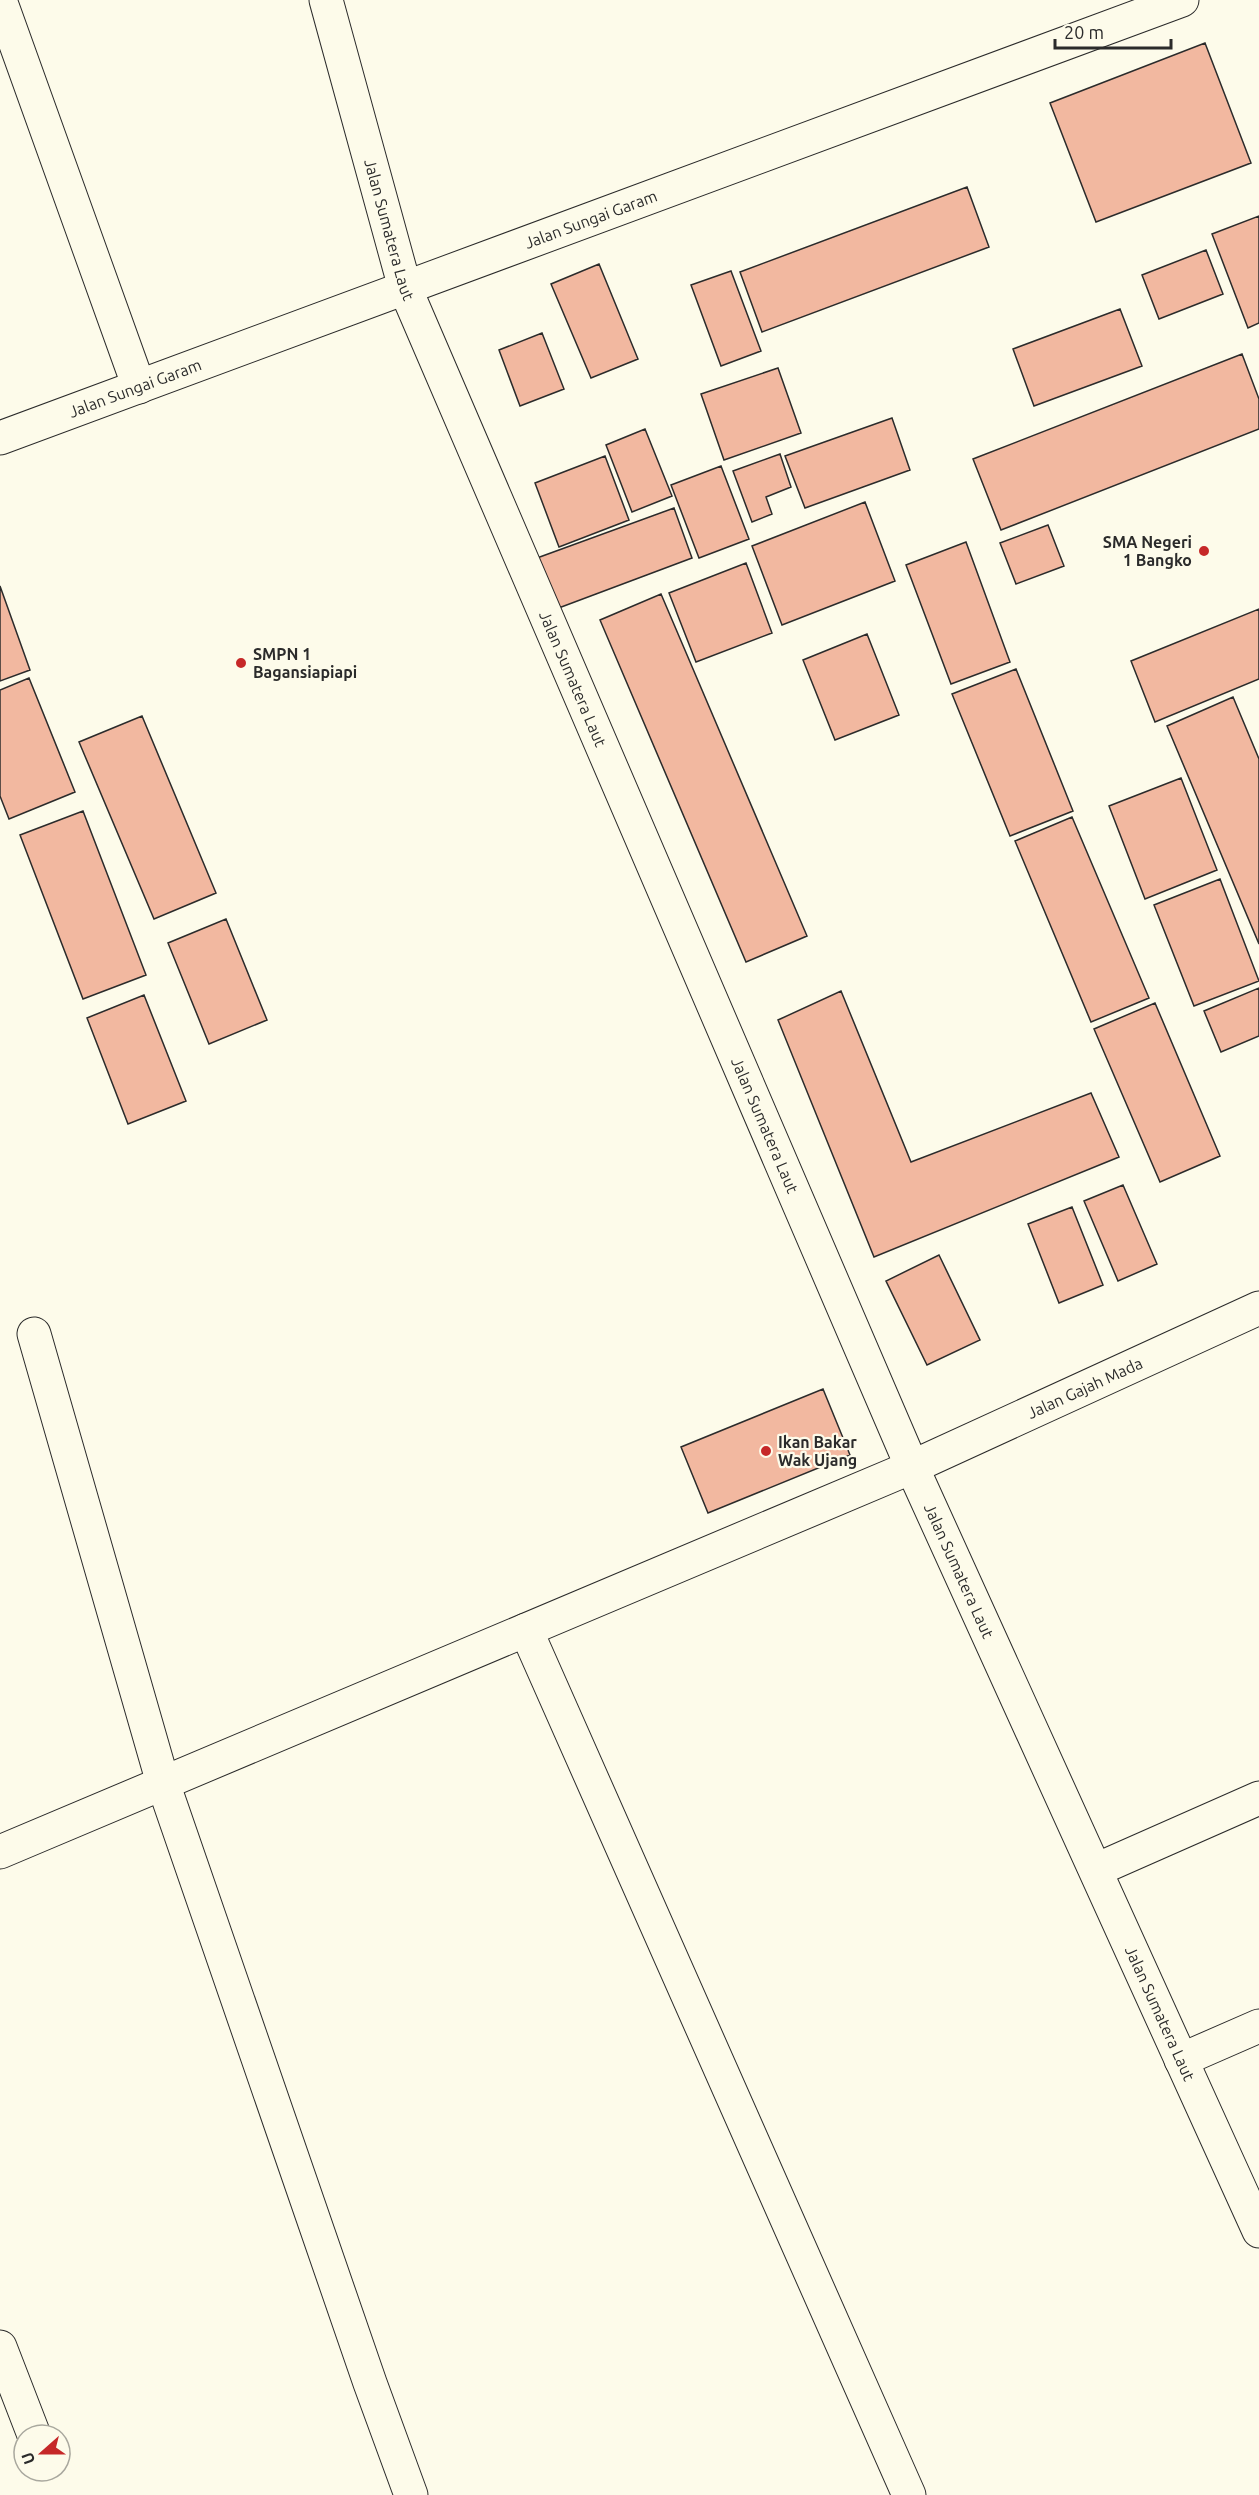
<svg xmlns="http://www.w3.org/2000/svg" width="1259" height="2495" font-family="Ubuntu,sans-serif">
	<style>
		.building { fill: #f2b8a0; stroke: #2b2b2b; stroke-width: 1.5 }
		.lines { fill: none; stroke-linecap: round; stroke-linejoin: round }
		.minor-casing { stroke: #2b2b2b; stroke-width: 35 }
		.minor { stroke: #fdfbea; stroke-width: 33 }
		.poi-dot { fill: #c62828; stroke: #fdfbea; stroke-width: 2 }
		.labels { text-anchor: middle; stroke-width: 4.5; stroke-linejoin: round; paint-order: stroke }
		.street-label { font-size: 16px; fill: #2b2b2b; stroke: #fdfbea }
		.poi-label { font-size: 16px; font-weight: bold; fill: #2b2b2b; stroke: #fdfbea; text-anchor: start }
	</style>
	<rect width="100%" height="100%" fill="#fdfbea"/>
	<path class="building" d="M1205,43L1251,163L1096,222L1050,103Z
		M967,187L989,247L762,332L740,272Z
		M1259,216V323L1248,328L1212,234Z
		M1206,250L1223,294L1159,319L1142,275Z
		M599,264L638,359L591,378L551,284Z
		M731,271L761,351L721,366L691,285Z
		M1120,309L1142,366L1034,406L1013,349Z
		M542,333L564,389L520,406L499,350Z
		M1242,354L1259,399V429L1001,530L973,459Z
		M778,368L801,433L724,460L701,394Z
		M892,418L910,470L805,508L785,456Z
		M645,429L672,496L632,512L606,445Z
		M780,454L791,487L766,497L772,514L752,522L733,471Z
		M605,456L629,520L559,547L535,483Z
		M721,466L749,539L699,558L671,485Z
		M865,502L895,581L782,625L752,546Z
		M674,508L692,558L556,609L537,558Z
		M1048,525L1064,566L1016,584L1000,543Z
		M966,542L1010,662L951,684L906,565Z
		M746,563L772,633L696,662L669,593Z
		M0,586L30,670L0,681Z
		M661,594L807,936L746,962L600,620Z
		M1259,609V679L1155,722L1131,661Z
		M867,634L899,715L835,740L803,660Z
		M1016,669L1073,811L1010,836L952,694Z
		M29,678L75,792L9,819L0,796V690Z
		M1233,697L1259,759V944L1167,726Z
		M142,716L216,893L154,919L79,742Z
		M1181,778L1217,870L1145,899L1109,806Z
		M83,811L146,975L83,999L20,835Z
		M1072,817L1149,998L1091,1022L1015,841Z
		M1220,879L1259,981L1194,1006L1154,905Z
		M226,919L267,1020L209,1044L168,943Z
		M1259,988V1036L1221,1052L1204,1011Z
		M841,991L911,1162L1091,1093L1119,1157L874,1257L778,1020Z
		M144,995L186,1101L128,1124L87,1018Z
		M1155,1003L1220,1156L1160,1182L1094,1029Z
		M1123,1185L1157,1264L1118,1281L1084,1201Z
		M1072,1207L1103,1285L1059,1303L1028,1224Z
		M939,1255L980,1340L927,1365L886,1281Z
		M823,1389L850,1455L708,1513L681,1447Z"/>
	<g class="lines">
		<g class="minor-casing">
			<g id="minor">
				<path d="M0,0L139,387"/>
				<path id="s1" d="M326,0L405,288L912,1467L1259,2231"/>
				<path id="s2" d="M0,438L1182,0"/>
				<path d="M34,1334L163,1783L370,2383L411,2495"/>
				<path d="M526,1630L909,2495"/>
				<path id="s3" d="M0,1852L912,1467L1259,1308"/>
				<path d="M1096,1870L1259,1798"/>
				<path d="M1181,2060L1259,2026"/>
				<path d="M0,2347L34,2435"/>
			</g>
		</g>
		<use href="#minor" class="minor"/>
	</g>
	<g class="poi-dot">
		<circle cx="1204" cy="551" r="6"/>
		<circle cx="241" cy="663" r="6"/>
		<circle cx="766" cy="1451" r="6"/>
	</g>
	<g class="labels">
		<g class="street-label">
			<text dy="6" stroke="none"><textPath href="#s2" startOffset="630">Jalan Sungai Garam</textPath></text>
			<text dy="6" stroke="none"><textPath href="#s1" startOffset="238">Jalan Sumatera Laut</textPath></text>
			<text dy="6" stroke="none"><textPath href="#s2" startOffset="144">Jalan Sungai Garam</textPath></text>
			<text dy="6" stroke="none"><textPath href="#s1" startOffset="724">Jalan Sumatera Laut</textPath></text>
			<text dy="6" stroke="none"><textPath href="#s1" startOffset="1210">Jalan Sumatera Laut</textPath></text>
			<text dy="6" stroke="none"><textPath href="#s3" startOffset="1180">Jalan Gajah Mada</textPath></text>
			<text dy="6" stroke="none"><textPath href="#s1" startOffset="1696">Jalan Sumatera Laut</textPath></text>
			<text dy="6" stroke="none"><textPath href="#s1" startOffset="2182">Jalan Sumatera Laut</textPath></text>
		</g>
		<g class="poi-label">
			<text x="1192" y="548" text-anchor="end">SMA Negeri<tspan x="1192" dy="18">1 Bangko</tspan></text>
			<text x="253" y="660">SMPN 1<tspan x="253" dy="18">Bagansiapiapi</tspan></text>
			<text x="778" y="1448">Ikan Bakar<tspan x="778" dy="18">Wak Ujang</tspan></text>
		</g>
	</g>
	<g transform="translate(42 2453) rotate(249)"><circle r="28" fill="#fdfbea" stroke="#a9a89e" stroke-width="1.5"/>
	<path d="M0-4.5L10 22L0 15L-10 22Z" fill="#c62828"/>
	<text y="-9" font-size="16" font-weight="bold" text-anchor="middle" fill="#2b2b2b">U</text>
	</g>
	<path d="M1055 39v9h116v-9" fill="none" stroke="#2b2b2b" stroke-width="3"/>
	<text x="1064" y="39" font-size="18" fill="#2b2b2b" stroke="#fdfbea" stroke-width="4.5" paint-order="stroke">20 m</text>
</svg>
